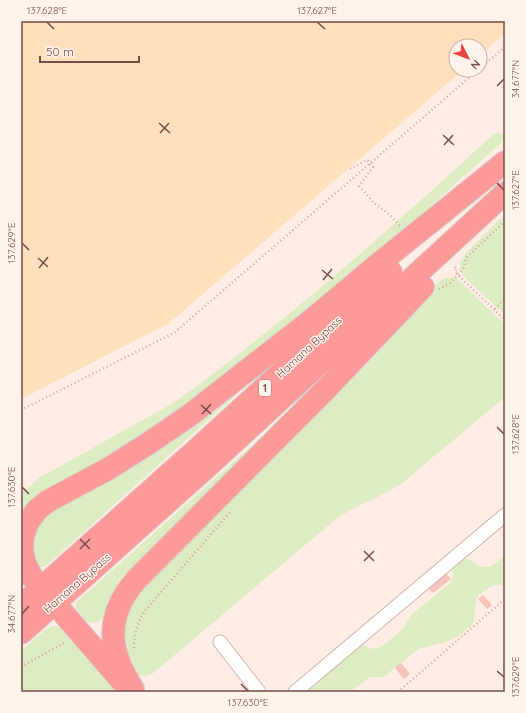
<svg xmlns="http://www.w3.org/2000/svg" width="526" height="713" font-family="Quicksand,sans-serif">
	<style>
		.green { fill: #ddecc2 }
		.sand { fill: #fee0bd }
		.building { fill: #f4c3ba }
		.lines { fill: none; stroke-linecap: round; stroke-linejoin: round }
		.street-casing { stroke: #d1b4ac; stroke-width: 15 }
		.highway-casing { stroke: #d9cdcc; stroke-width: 24 }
		.path { stroke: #d9a69d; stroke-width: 2.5; stroke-dasharray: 1 3; stroke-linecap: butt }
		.street { stroke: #fff; stroke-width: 13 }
		.highway { stroke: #fb9a98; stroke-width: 22 }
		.ticks { fill: none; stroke: #774d48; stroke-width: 1.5 }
		.labels { text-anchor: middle; stroke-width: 3; stroke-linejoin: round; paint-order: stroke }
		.shield { fill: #fff3eb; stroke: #a07f79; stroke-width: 1 }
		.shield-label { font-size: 10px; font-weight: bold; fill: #774d48 }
		.street-label { font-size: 11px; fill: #774d48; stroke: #fff3eb }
		.neatline { fill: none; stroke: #774d48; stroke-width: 1.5 }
		.ticks-label { font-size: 10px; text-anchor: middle; fill: #774d48 }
	</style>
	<rect width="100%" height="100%" fill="#fdede4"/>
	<path class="green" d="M498,133L502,134L503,136L502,142L371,260L185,409L21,518V494L40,477L48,473L168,406C202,384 234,358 265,333C345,270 419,202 494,134Z
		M505,214V315L465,278L460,270V262L466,253Z
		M454,277L461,282L499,319L505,323V397L401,484C380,498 356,505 336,519L152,674L145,676L137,675L132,670L121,632L133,595L359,366L437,283L445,278Z
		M235,393V396L48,564L42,567L37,566L30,549L35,526L42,516Z
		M268,431L270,432L106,614C103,617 100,621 96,622C84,625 70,611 78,601Z
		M505,555V584L491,586L479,595L476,600L474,621L471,626L457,637L444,643L420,648L387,674L383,677H370L350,692H301L358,645H362L374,649L381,647L402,630L412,614L450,583L453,578L452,566L462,558C467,558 470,560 474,563C489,572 493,565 505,555Z
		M52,626L60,627L66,632L117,692H21V651L44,631Z"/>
	<path class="sand" d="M21,21H505V34L480,55V46H456V70H463L168,324L21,399Z"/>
	<path class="building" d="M446,573L451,579L433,593L428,588Z
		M483,595L492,605L487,609L478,599Z
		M401,663L410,674L404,679L395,668Z"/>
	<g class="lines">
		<g class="street-casing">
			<path id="street" d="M220,642L259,692
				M295,692L505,515"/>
		</g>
		<g class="highway-casing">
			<path id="highway" d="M32,577L25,564L22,550L23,536L28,522L37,510L48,501L108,469L149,443L190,415L313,319L376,266L505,162
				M21,606L195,451L391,272
				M64,614L121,680
				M21,633L208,466L505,193
				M133,689C128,680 121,670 118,659C107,629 116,603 136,580L328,387L423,287"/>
		</g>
		<path class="path" d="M480,68L505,47
			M350,169L367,160L373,167L359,186L374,203L389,214L400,226
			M455,267L457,269L455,272L505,320
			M439,289L450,283L463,269L466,258L505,221
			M495,309L505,298
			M21,410L174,333L478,70
			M134,648C134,635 137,624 144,612L230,512
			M21,667L66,642
			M398,692L505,599"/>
		<use href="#street" class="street"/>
		<use href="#highway" class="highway"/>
	</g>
	<path class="ticks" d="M47,22L54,29M317,22L325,29M497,86L504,79M159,123L170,133M160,133L169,123M443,135L454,145M444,145L453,135M497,183L504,190M22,243L29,250M38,258L48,267M39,268L48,257M322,270L333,279M323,280L332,269M201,405L211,414M202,414L211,404M497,427L504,434M22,487L29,494M80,539L90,549M80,549L90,539M364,551L374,561M364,561L374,551M22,614L29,606M497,671L504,677M241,684L248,691"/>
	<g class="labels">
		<rect class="shield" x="259" y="380" width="12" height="16" rx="3"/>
		<g class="shield-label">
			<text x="265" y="392">1</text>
		</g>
		<g class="street-label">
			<text transform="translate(309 347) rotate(-43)" y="4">Hamana Bypass</text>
			<text transform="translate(77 583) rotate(-41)" y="4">Hamana Bypass</text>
		</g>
	</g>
	<rect width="526" height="713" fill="none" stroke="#fff3eb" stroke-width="44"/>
	<g transform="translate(468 58) rotate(132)"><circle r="19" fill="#fff3eb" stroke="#c9b1aa"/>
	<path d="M0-3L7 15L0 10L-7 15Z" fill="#ed4346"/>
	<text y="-6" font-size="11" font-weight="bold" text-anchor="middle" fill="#774d48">N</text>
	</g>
	<path d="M40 56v6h99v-6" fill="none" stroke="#774d48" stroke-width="2"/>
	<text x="46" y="56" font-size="12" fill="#774d48" stroke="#fff3eb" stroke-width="3" paint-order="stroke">50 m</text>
	<rect x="22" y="22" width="482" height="669" class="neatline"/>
	<g class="ticks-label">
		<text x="47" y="14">137.628°E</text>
		<text x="317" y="14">137.627°E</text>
		<text transform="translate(515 79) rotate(-90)" y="4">34.677°N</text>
		<text transform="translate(515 190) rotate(-90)" y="4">137.627°E</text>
		<text transform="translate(11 243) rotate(-90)" y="4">137.629°E</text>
		<text transform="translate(515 434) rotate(-90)" y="4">137.628°E</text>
		<text transform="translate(11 487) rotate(-90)" y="4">137.630°E</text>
		<text transform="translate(11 614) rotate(-90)" y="4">34.677°N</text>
		<text transform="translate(515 677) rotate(-90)" y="4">137.629°E</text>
		<text x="248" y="706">137.630°E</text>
	</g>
</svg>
